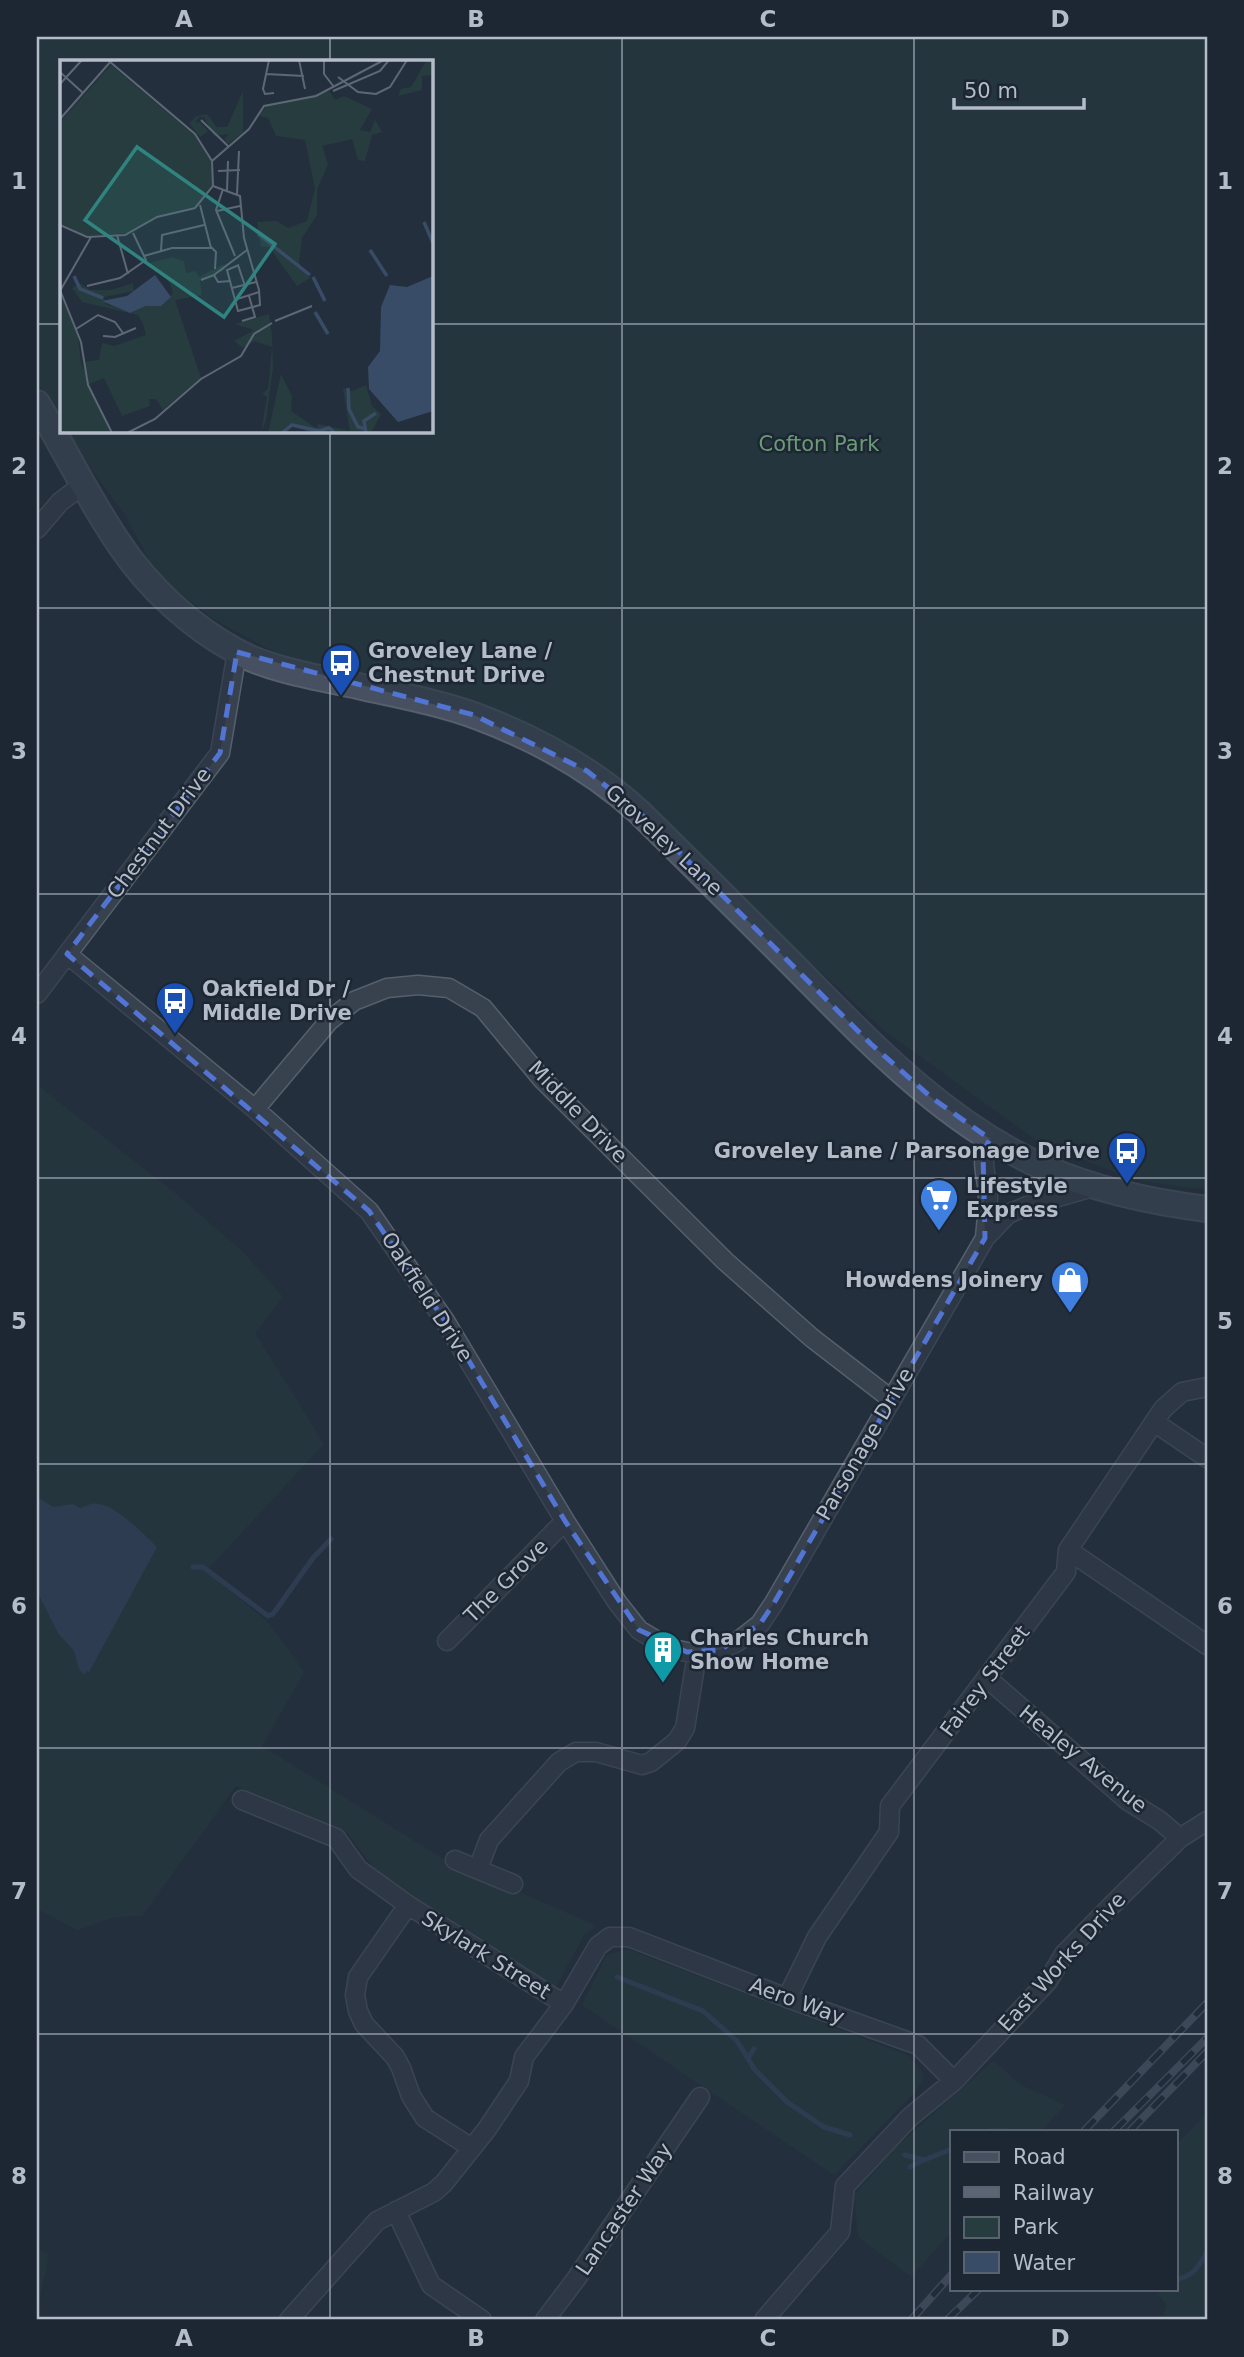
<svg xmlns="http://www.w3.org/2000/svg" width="1244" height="2357" font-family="'DejaVu Sans',sans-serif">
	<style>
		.green { fill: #263c3f }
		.water { fill: #394c67 }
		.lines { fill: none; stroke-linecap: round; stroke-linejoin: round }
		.stream { stroke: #394c67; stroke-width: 5 }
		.street-casing { stroke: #565f6c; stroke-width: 21 }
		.secondary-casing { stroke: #565f6c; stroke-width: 28 }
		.street { stroke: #38414e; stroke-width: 18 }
		.secondary { stroke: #465061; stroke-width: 24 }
		.rail-casing { stroke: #5a6575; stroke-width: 8 }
		.rail { stroke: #1d2633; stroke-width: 5; stroke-dasharray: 16; stroke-linecap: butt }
		.marked { fill: none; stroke: #5274d3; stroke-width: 5; stroke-dasharray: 14 9; stroke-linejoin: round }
		.grid { fill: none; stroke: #b4bcc9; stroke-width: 2; stroke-opacity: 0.55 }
		.labels { text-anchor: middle; stroke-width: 5; stroke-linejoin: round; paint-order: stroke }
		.park-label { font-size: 21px; fill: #6b9a76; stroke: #1d2633 }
		.poi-label { font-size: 21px; font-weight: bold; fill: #b4bcc9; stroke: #1d2633; text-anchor: start }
		.street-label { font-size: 21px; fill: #b4bcc9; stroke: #1d2633 }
		.inset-river { fill: none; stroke: #394c67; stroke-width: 3.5 }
		.inset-road { fill: none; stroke: #5e6776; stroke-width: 2 }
		.view { fill: #308480; fill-opacity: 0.15; stroke: #308480; stroke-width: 3.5 }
		.inset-edge { fill: none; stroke: #b4bcc9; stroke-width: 3.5 }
		.neatline { fill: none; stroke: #b4bcc9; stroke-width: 2.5 }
		.grid-label { font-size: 23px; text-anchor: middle; font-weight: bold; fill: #b4bcc9 }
	</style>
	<rect width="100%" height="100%" fill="#242f3e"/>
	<path class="green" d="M37,37H1207V1189L1182,1187L1134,1179L1043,1145L885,1031L591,760L283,657L214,619L158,576L125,515L79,452L67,431L430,430V61H61V419L52,401L37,383Z
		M37,1085L175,1193L243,1252L283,1297L255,1333L324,1444L206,1571L269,1623L304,1672L262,1746L445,1860L597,1926L584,1935L554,1991L376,1871L346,1831L236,1786L142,1916L114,1917L77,1930L37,1909Z
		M627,1949L907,2055L921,2069L923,2080L914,2093L834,2175L582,2005L607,1955Z
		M993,2061L1021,2085L1065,2105L1041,2131H952V2231L911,2277L858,2237L854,2195L896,2147Z
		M1207,2113V2320H1162L1166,2305L1155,2289H1176V2145Z
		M37,2249L49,2255L37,2311Z"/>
	<path class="water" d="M37,1497L53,1507L73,1504L80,1508C84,1507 87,1505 91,1504C111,1499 143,1534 157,1547L89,1672L86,1671L84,1675L79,1669L74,1651L58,1633L37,1591Z"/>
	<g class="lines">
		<path class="stream" d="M193,1567H203L268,1616L273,1614L313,1558L331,1539
			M617,1977L703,2011L737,2041L755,2070L787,2102L824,2127L850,2135
			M748,2058L754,2049
			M989,2131H1008
			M905,2155L924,2160L952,2149
			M910,2167L923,2160
			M1176,2279C1192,2278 1199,2266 1207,2252"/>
		<g class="street-casing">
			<path id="street" d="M37,529L60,502L84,484
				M67,954L255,1109L369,1211L445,1321L565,1521L617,1602L639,1630L669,1648L687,1652L697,1654L720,1650L737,1642L760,1624L774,1603L985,1238L1008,1214L1027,1206L1093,1187
				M37,994L220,753L237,652
				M255,1109L329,1021L354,1001L387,988L418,985L449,988L483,1008L542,1079L725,1261L812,1338L891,1399
				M985,1238C986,1225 988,1211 988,1198C988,1175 978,1163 990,1139
				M1154,1422L1207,1458
				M1068,1550L1207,1645
				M447,1641L565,1521
				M987,1678L1128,1801L1159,1820L1180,1838
				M242,1800L336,1838L358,1869L408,1905L358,1977L355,1995L358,2011L364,2024L395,2057L401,2068L411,2096L425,2118L472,2148
				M455,1860L513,1884
				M478,1869L489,1840L559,1762L576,1752H596L642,1765L651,1762L677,1741L685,1728L697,1654
				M408,1905L564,2004L598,1946L610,1937H629L787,1998L918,2045L954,2081
				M787,1998L817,1937L889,1832L890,1806L1066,1572L1068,1550L1163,1409L1182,1392L1207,1387
				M396,2211L431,2285L482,2320
				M289,2320L377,2221L434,2192L444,2183L487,2129L519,2081L524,2057L564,2004
				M545,2320L576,2279L700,2097
				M764,2320L840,2232L845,2186L910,2117L954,2081L990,2043L1048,1981L1064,1954L1111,1906L1180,1838L1207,1821"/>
		</g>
		<g class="secondary-casing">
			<path id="secondary" d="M37,403C65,450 89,500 120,545C148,587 191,627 236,651C269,670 321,678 358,686C397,695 438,702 476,716C535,738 592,769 639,812C692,864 744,916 797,969C871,1044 945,1123 1043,1167C1095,1190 1151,1202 1207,1209"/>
		</g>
		<use href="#street" class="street"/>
		<use href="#secondary" class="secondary"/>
		<g class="rail-casing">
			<path id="rail" d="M1084,2131L1207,2003
				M1114,2131L1207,2038
				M1130,2131L1207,2052
				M911,2320L952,2274
				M947,2320L979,2289"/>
		</g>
		<use href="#rail" class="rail"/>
	</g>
	<path d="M0 0H1244V2357H0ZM237,652L474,715L587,771L639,812L871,1044L932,1098L990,1139L983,1152L985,1238L774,1603L760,1624L720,1650L687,1652L639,1630L565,1521L445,1321L369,1211L67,954L220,753Z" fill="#242f3e" fill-opacity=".55" fill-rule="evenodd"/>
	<path class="marked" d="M237,652L474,715L587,771L639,812L871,1044L932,1098L990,1139L983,1152L985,1238L774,1603L760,1624L720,1650L687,1652L639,1630L565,1521L445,1321L369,1211L67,954L220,753Z"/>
	<path class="grid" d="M330,37V61M622,37V2320M914,37V2320M37,324H61M430,324H1207M330,430V2320M37,608H1207M37,894H1207M37,1178H1207M37,1464H1207M37,1748H1207M37,2034H1207"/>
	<defs>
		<g id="bus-pin" transform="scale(2.0125)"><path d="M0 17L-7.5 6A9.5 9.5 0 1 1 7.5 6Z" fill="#1a4fb4" stroke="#1d2633"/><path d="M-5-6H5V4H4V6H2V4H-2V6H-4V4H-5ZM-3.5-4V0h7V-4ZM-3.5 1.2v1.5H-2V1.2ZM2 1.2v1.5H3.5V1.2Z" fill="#fff"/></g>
		<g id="supermarket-pin" transform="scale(2.0125)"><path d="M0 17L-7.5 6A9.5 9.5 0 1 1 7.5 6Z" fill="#3f7fe0" stroke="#1d2633"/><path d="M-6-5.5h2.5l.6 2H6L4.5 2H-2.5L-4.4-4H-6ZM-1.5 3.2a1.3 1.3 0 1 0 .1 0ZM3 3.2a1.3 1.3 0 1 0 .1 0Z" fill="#fff"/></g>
		<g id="shop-pin" transform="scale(2.0125)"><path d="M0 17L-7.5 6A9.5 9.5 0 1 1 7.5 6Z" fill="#3f7fe0" stroke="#1d2633"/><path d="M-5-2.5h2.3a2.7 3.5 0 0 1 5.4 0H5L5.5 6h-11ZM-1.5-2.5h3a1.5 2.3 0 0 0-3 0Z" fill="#fff"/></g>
		<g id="building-pin" transform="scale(2.0125)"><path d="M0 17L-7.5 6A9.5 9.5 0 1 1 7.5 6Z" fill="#0f9aa8" stroke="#1d2633"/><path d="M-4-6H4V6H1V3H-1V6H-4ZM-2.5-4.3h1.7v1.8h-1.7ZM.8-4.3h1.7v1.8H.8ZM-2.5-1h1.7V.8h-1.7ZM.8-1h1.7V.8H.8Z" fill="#fff"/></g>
	</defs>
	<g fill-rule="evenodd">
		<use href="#bus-pin" x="341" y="663"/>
		<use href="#bus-pin" x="175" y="1001"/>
		<use href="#bus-pin" x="1127" y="1151"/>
		<use href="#supermarket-pin" x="939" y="1198"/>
		<use href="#shop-pin" x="1070" y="1280"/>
		<use href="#building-pin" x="663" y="1650"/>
	</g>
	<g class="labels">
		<g class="park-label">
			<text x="819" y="451">Cofton Park</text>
		</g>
		<g class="poi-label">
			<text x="368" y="658">Groveley Lane /<tspan x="368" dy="24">Chestnut Drive</tspan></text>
			<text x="202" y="996">Oakfield Dr /<tspan x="202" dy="24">Middle Drive</tspan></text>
			<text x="1100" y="1158" text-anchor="end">Groveley Lane / Parsonage Drive</text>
			<text x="966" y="1193">Lifestyle<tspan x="966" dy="24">Express</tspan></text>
			<text x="1043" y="1287" text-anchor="end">Howdens Joinery</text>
			<text x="690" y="1645">Charles Church<tspan x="690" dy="24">Show Home</tspan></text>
		</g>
		<g class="street-label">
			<text transform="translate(159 833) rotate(-53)" y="7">Chestnut Drive</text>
			<text transform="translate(664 840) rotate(43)" y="7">Groveley Lane</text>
			<text transform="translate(578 1112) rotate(46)" y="7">Middle Drive</text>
			<text transform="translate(427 1297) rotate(57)" y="7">Oakfield Drive</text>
			<text transform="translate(865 1444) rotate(-60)" y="7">Parsonage Drive</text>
			<text transform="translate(506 1581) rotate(-45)" y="7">The Grove</text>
			<text transform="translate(985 1681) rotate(-53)" y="7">Fairey Street</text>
			<text transform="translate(1083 1759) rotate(39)" y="7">Healey Avenue</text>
			<text transform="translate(486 1955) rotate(32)" y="7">Skylark Street</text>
			<text transform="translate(1062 1962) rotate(-48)" y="7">East Works Drive</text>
			<text transform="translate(797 2001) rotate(20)" y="7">Aero Way</text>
			<text transform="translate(624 2209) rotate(-56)" y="7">Lancaster Way</text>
		</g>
	</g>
	<g transform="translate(60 60)">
		<rect width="373" height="373" fill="#242f3e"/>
		<path d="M373,0V15L362,16V30L338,36L341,29L351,27L366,1ZM51,5L134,75L152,103V127L136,146L94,157L71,173L25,176L1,164L0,62ZM183,31V72L168,84L164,79L169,74L154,76L144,57H139L135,63L140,62L148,71L140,77L129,63L137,56L147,54L157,67H167ZM269,31L275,40L284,36L312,49L300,70L310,72L315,60L322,72L312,75L305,101L298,100L292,79L262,86L268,104L257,130V155L242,178L239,203L250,218L237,226L209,187H201L197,162L217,161L228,168L247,161L255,129L249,99L245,80L216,76L208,58L199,56L206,46ZM113,197L124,201L126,213L136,211L139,217L163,204L165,210L140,220L142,235L115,240L141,318L103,350L96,339H89L90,346L62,356L44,318L29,324L24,302L39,300L42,283L54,286L86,275L83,264L78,255L22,242L12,228L20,223L30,230H52L73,223L74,231L44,237L46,244L71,253L86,246H101L113,233L109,222L89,203ZM0,232L18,276L21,303L50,373H0ZM209,254L212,276L213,308L206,360L201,373L207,337L202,334L208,329L212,287L194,281L183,288L174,281L194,270L174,264ZM221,314L232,336L231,351L256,368L259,364L290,371L283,328L292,331L306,325L312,346L321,354L311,373H252L233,366L224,373H208Z" fill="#263c3f"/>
		<path d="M95,215L111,237L101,246H86L70,253L42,241L67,236ZM373,216V351L338,362L309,329L308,307L320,291L321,247L330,225L347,227Z" fill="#394c67"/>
		<path class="inset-river" d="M364,162L373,183M198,174L250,215M310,190L327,216M14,216L20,229L43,238M253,217L265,241M255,252L268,274M288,328L289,349L298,367L306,369M222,373L232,365L259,371L269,368L275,373M306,373L304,361L316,353"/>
		<path class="inset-road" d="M209,0L203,29L205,34L214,33M239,0L245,29M264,0V14L274,27M49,1L135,74L152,101M0,12L23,33M206,14L244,16M278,17L298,32L316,34L330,27L347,0M0,24L22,0M273,31L320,11L329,0M0,59L52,0M141,60L169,87M158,111L180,110M153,126L180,136L184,178L199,230L200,245L178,251L167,210L179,205M163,129L156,150L175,196M167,131L168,101M177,134L179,91M157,151L180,146M0,165L27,177L65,175L97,157L135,148L153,126L152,101L189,69L204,46L256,36L324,0M57,175L68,214M151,187L156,192L155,209M101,191L102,175L144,165M84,196L112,188H151L140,145M178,205L185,226M154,215L187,190M141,220L154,215L158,222L171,221M27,226L60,218L86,200L73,173M172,228L196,222M0,230L21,282L28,325L52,373M0,231L31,177M174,240L199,232M182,261L195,257L189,236M215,261L252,246M16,269L38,255L55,262L63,273M43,276L55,277L76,268M67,373L95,359L141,319L181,296L194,274L212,263"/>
		<path class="view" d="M77,87L215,184L164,257L25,160Z"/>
		<rect width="373" height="373" class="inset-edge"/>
	</g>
	<rect width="1244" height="2357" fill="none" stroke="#1d2633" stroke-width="77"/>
	<rect x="950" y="2130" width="228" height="161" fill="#1d2633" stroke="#59626f" stroke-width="2"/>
	<rect x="964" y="2152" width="35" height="10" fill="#465061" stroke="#59626f" stroke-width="2"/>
	<text x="1013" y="2164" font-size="21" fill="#b4bcc9">Road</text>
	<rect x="964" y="2187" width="35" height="10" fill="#5a6575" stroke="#59626f" stroke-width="2"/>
	<text x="1013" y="2200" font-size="21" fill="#b4bcc9">Railway</text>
	<rect x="964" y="2217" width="35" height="21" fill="#263c3f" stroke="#59626f" stroke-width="2"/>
	<text x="1013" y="2234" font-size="21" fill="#b4bcc9">Park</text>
	<rect x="964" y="2252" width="35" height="21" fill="#394c67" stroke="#59626f" stroke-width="2"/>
	<text x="1013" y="2270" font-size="21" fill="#b4bcc9">Water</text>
	<path d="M954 98v10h130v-10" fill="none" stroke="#b4bcc9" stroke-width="3.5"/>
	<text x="964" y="98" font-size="21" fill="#b4bcc9" stroke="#1d2633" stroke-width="5" paint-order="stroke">50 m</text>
	<rect x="38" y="38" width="1168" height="2280" class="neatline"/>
	<g class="grid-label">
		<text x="184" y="27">A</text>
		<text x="476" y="27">B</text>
		<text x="768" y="27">C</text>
		<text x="1060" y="27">D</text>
		<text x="19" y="189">1</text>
		<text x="1225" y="189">1</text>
		<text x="19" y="474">2</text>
		<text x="1225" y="474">2</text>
		<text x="19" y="759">3</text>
		<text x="1225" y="759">3</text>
		<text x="19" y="1044">4</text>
		<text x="1225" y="1044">4</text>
		<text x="19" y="1329">5</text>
		<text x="1225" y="1329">5</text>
		<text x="19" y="1614">6</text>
		<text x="1225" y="1614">6</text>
		<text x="19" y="1899">7</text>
		<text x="1225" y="1899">7</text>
		<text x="19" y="2184">8</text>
		<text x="1225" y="2184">8</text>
		<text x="184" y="2346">A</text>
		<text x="476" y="2346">B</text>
		<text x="768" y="2346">C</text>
		<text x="1060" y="2346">D</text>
	</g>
</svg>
